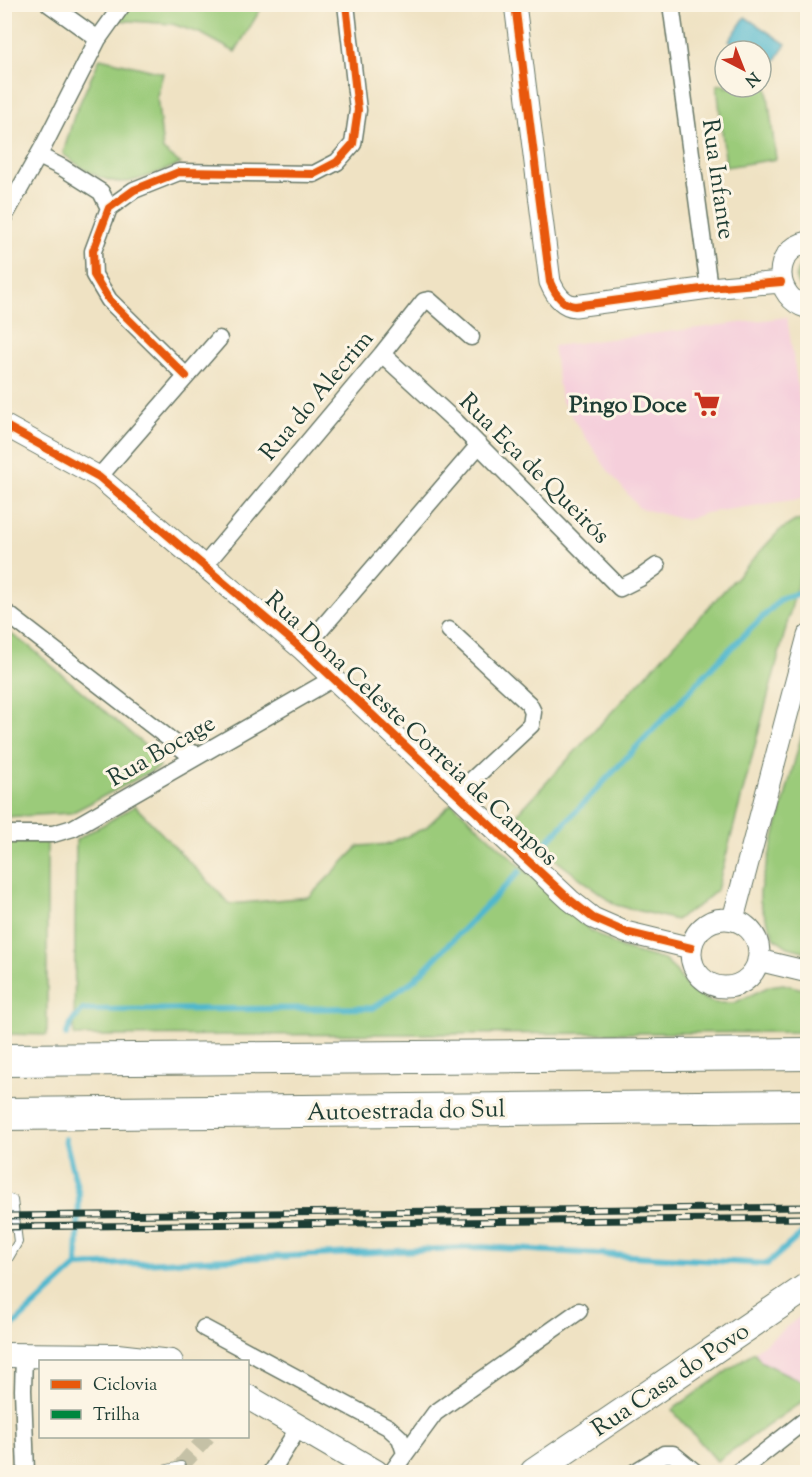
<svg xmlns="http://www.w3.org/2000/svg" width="812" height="1477" font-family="'Sorts Mill Goudy',serif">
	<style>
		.built { fill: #f5cfdb }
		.green { fill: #9bcb7a; stroke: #5d8457; stroke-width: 1.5 }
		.water { fill: #4fb7ce; stroke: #377a81; stroke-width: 1.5 }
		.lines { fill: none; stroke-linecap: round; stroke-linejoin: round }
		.stream { stroke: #4fb7ce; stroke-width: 6 }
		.minor-tunnel { stroke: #c5c1a6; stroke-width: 16; stroke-dasharray: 16 8; stroke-linecap: butt }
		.service-casing { stroke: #687766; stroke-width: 10 }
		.minor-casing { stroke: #687766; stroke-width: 19 }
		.tertiary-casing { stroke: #687766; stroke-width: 23 }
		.secondary-casing { stroke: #687766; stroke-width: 26 }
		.primary-casing { stroke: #687766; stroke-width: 29 }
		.motorway-casing { stroke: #687766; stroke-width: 34 }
		.service { stroke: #fff; stroke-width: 8 }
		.minor { stroke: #fff; stroke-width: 16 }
		.tertiary { stroke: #fff; stroke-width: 21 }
		.secondary { stroke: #fff; stroke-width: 24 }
		.primary { stroke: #fff; stroke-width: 27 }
		.motorway { stroke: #fff; stroke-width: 32 }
		.rail-casing { stroke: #1f3d34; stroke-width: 7 }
		.rail { stroke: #fcf5e5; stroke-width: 4.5; stroke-dasharray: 14; stroke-linecap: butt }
		.quiet { stroke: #00873e; stroke-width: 6; stroke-dasharray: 12 6; stroke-linecap: butt }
		.cycleway-casing { stroke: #fcf5e5; stroke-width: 11 }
		.cycleway { stroke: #e8590c; stroke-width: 8 }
		.labels { text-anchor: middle; stroke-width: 6; stroke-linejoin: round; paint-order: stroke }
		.street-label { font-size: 24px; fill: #1f3d34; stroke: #fcf5e5 }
		.poi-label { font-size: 24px; font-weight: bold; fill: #1f3d34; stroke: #fcf5e5; text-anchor: end }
	</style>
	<rect width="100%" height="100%" fill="#fcf5e5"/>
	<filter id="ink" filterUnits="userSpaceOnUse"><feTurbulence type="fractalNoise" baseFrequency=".0167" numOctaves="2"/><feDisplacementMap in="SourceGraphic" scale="12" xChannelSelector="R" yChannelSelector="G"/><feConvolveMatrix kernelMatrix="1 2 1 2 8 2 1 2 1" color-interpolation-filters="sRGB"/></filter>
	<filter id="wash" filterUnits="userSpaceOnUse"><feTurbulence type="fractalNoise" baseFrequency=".008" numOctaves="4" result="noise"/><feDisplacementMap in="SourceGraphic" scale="24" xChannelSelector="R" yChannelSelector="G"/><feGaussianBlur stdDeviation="1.35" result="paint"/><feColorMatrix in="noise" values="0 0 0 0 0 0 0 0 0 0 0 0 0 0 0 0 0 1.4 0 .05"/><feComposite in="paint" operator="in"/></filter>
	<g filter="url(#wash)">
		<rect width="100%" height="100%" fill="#efe2c3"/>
		<path class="built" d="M787,317L807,447V498L705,513L686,520L639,508L606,468L561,400L553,346Z
			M807,1311V1384L762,1362L754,1352Z"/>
		<path class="green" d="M262,4V7L235,52L202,34L172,24L117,20L130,5Z
			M100,58L163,73L157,96L163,150L181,164C166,169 151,176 136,180C109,188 84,170 63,154L74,116Z
			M761,79H766L776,159L726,167L717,85L725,84V87H761Z
			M807,259V294C792,285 793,268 807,259Z
			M807,520V548L717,890L701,904L676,920L616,905L561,864L510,822L779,531L795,521Z
			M5,630L30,647L157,756L160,767L71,813L5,817Z
			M807,715L808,952H807L788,947L775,938L763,911L760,901V890Z
			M452,803L590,930L621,948L664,960L676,971L687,987L705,999L715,1003H734L770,986L783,984L807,990V1032L74,1036L76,840L135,806L230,904L309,897L359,846L390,844L425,828Z
			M5,840H47V1035L5,1034Z
			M754,1352L762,1362L807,1384V1398L717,1461L672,1410Z"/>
		<path class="water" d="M745,17L786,44L772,66L761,58V51H745L729,41Z"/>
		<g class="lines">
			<path class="stream" d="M543,846L719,660L782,598L797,594
				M66,1035L73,1020L83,1010L373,1008L414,980L519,872
				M65,1139L79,1195L77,1266
				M6,1332L77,1266L482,1247L767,1264L808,1228"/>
		</g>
	</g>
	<g filter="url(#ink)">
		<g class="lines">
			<path class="minor-tunnel" d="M181,1466L208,1436"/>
			<g class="service-casing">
				<path id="service" d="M4,1197L13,1200L18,1242L4,1266
					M155,1472L181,1466L176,1472"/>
			</g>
			<g class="minor-casing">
				<path id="minor" d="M49,4L98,39
					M671,4L709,288
					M39,156L63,168L101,192L109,208
					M4,217L43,147L98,39L123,4
					M382,354L456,422L620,588L640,578L657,566
					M186,376L109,300L94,275L93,251L109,208L134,190L179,172L314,174L337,162L353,144L358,110L346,4
					M99,477L219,339
					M204,566L382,354L424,301L429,300L471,337
					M4,611L185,751L200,755
					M449,630L529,704L533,712L531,725L458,793
					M303,650L479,445
					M4,834H53L73,828L334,678
					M204,1328L388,1427L400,1438L405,1453
					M24,1355L23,1390L26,1472
					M271,1472L299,1427
					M392,1472L435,1413L579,1311
					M635,1472L664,1454H673L695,1472
					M739,1472L808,1418"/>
			</g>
			<g class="tertiary-casing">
				<path id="tertiary" d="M515,4L550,282C555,294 562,305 575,306L709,288L781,282
					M808,242C771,250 773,298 808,308
					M4,425L99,477L303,650L570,900L593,918L625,932L691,948
					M691 953a34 34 0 1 1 68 0a34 34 0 1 1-68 0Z
					M733,919L808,636
					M758,960L808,972"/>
			</g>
			<g class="secondary-casing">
				<path id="secondary" d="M4,1355L117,1356L171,1362
					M248,1397L376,1472"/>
			</g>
			<g class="primary-casing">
				<path id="primary" d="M534,1472L808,1286"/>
			</g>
			<g class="motorway-casing">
				<path id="motorway" d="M4,1060L808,1054
					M4,1114L808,1106"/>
			</g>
			<use href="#service" class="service"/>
			<use href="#minor" class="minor"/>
			<use href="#tertiary" class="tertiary"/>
			<use href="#secondary" class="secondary"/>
			<use href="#primary" class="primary"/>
			<use href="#motorway" class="motorway"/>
			<g class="rail-casing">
				<path id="rail" d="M4,1216L808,1207
					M4,1227L808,1218"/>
			</g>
			<use href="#rail" class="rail"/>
			<path class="quiet" d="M801,555H808"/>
			<g class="cycleway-casing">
				<path id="cycleway" d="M515,4L550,282C555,294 562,305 575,306L709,288L781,282
					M186,376L109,300L94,275L93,251L109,208L134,190L179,172L314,174L337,162L353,144L358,110L346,4
					M4,425L99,477L303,650L570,900L593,918L625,932L691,948"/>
			</g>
			<use href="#cycleway" class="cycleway"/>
		</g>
	</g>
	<defs>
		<g id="supermarket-bare" transform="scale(2.07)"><path d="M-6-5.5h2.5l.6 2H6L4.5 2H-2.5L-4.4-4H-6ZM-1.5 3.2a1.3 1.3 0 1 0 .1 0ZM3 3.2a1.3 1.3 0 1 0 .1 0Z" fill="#c8321e" stroke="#fcf5e5" stroke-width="2.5" paint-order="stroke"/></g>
	</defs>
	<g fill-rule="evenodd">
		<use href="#supermarket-bare" x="707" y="404"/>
	</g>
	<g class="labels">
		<g class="street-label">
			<text transform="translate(719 179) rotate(82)" y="8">Rua Infante</text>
			<text transform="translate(316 395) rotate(-50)" y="8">Rua do Alecrim</text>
			<text transform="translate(535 468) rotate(45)" y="8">Rua Eça de Queirós</text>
			<text transform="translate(412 728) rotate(43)" y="8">Rua Dona Celeste Correia de Campos</text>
			<text transform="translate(161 750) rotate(-30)" y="8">Rua Bocage</text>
			<text transform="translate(406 1110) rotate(-1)" y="8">Autoestrada do Sul</text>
			<text transform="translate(670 1379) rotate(-34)" y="8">Rua Casa do Povo</text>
		</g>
		<g class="poi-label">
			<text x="687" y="412">Pingo Doce</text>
		</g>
	</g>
	<rect width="812" height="1477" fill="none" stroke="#fcf5e5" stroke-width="24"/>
	<rect x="39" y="1360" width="210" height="78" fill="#fcf5e5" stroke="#a4ab9e" stroke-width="1.5"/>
	<rect x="51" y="1380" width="30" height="9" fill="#e8590c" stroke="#a4ab9e" stroke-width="1.5"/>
	<text x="93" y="1390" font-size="18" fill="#1f3d34">Ciclovia</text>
	<rect x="51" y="1410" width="30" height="9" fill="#00873e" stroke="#a4ab9e" stroke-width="1.5"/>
	<text x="93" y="1420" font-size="18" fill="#1f3d34">Trilha</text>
	<g transform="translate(743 69) rotate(138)"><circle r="28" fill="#fcf5e5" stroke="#a4ab9e" stroke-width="1.5"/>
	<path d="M0-4.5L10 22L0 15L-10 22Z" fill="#c8321e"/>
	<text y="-9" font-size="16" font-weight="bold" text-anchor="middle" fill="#1f3d34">N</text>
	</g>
</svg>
